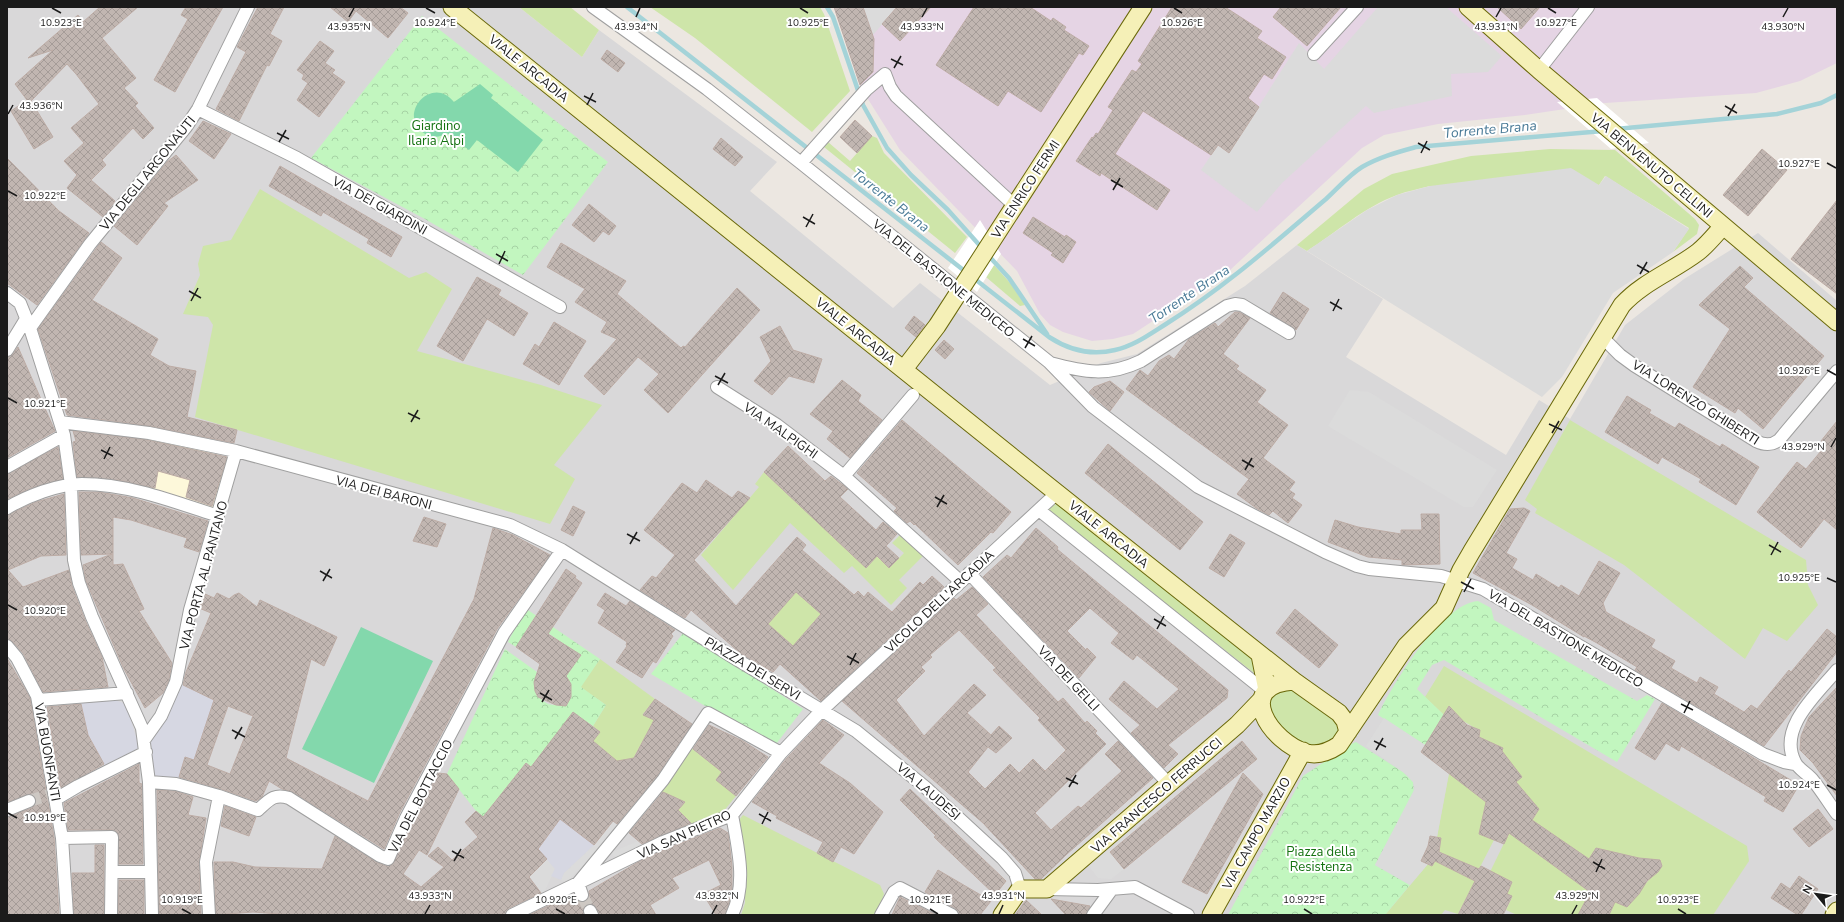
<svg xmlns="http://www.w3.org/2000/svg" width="1844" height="922" font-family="'Nunito Sans',sans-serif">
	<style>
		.residential { fill: #d9d8d9 }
		.industrial { fill: #e5d4e4 }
		.education { fill: #fdf8da }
		.grass { fill: #cee5a9 }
		.park { fill: url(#park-crowns) }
		.pitch { fill: #83d8ac }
		.parking { fill: #dbdbdb }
		.plaza { fill: #d6d7e2 }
		.pier { fill: #fff }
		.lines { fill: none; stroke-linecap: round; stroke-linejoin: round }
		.stream { stroke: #a4d3d8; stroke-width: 4.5 }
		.building { fill: url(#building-cross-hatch); stroke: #bdaca5; fill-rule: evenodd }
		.street-tunnel { stroke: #cdc8c3; stroke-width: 12; stroke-dasharray: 12 6; stroke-linecap: butt }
		.street-casing { stroke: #9f9f9f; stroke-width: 14 }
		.secondary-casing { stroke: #6a680a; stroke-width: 19 }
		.street { stroke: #fff; stroke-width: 12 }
		.secondary { stroke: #f5f0b7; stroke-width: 17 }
		.ticks { fill: none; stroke: #1b1b1b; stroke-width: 1.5 }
		.labels { text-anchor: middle; stroke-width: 4; stroke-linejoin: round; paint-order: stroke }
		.street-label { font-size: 13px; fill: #1b1b1b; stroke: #fff }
		.park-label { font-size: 13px; fill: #157211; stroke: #fff }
		.water-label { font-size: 14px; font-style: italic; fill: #487996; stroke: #fff }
		.ticks-label { font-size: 10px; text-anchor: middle; fill: #1b1b1b; stroke: #fff; stroke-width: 4; stroke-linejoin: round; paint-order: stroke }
	</style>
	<defs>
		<pattern id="park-crowns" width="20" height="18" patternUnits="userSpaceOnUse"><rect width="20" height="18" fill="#c2f6bf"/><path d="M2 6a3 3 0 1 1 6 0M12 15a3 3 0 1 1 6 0" fill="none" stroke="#a6d2a4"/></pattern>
		<pattern id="building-cross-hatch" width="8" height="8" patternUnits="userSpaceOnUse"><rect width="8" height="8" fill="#c1b6b1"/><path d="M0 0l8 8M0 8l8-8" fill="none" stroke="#a59c98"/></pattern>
	</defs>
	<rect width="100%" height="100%" fill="#ece7e1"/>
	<path class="residential" d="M7,7H519L582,57L599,30L777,162L750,191L893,308L920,283L1050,385L1101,363L1137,354L1245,286L1297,245L1383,299L1346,357L1506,455L1539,400L1570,419L1625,325L1684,279L1758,233L1837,301V915H7Z"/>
	<path class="industrial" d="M834,7H1837V63L1800,81L1756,93L1605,103L1525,115L1438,124L1384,135L1362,148L1229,271L1133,334L1113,339L1092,341L1063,332L1050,325L1040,314L1017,271L900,150L861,88Z"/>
	<path class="education" d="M139,434L230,458L216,509L147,489L138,444Z"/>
	<path class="grass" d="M519,7H570L599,30L582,57Z
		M650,7H820L824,14L850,91L812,132L695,38Z
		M872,136L877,138L884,153L967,237L955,253L824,147L828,142L850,161Z
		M1550,149L1615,150L1695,219L1699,225L1697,234L1673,252L1689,228L1605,176L1599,185L1430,186C1419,189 1407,191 1397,195C1364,207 1337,232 1307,251L1297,245L1364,189L1392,174L1471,156Z
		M260,189L409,278L426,272L452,289L417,351L541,385L602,405L554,465L575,479L550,524L195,417L213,325L208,317L183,314L200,275L198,264L203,246L231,240Z
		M994,265L1011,284L1025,305L1020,306L986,277Z
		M1570,420L1806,560L1808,585L1818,605L1787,641L1763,628L1745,659L1624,565L1535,513L1537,509L1525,500Z
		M764,472L866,568L877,556L890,567L904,553L892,543L902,533L925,554L899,580L907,588L891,605L852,566L844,573L790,523L733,590L701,555L759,487L755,484Z
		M1054,504L1058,505L1251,656L1254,661L1256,670L1254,673L1045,508Z
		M796,592L821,614L793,646L768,624Z
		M600,659L655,699L643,714L654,720L632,761L618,763L593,741L600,732L593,726L606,705L580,687Z
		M1444,666L1747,846L1749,861L1713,915H1609L1613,907L1611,900L1627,907C1634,899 1640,890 1647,882C1652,876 1658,872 1662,866L1660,860L1639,858L1596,848L1589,859L1532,820L1539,809L1516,782L1521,777L1502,751L1503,748L1479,737L1480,730C1465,724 1461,716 1444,715L1425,697Z
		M1289,687C1309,699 1333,711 1341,734C1336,737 1329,745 1323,746C1302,751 1274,729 1270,708C1269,701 1273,694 1277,688Z
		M690,747L722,772L716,780L736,796L723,812L693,826L678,810L685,802L659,791Z
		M1449,773L1486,802L1479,834L1494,840L1479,869L1439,852L1441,838L1437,837Z
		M743,815L880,885L884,894L876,915H741L745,903V893L739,820Z
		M1509,833L1590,892L1578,915H1517L1506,910L1512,897L1507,894L1512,882L1489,874Z
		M1435,861L1475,881L1458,914L1445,910L1441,915H1385L1428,864L1432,866Z"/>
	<path class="park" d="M422,16L608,162L523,275L423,218L311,158Z
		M1478,601L1491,608L1494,620L1637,701L1647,695L1655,699L1617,762L1444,660L1432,665L1417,689L1444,715L1425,745L1378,715C1393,684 1441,604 1478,601Z
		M525,608L600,659L581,687L606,705L593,726L573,713L531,767L526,763L483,817L476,811L447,774L505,649L537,672L534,686L537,695C548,708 559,708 571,697V684L565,677L580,655L532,622L516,647L508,642Z
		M684,632L803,709L776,744L712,710L651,674Z
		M1356,742L1403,772L1413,782L1414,792L1375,865L1410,885L1385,915H1228L1303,776L1351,744Z"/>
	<path class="pitch" d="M480,84L493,95L491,98L543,140L518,172L477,140L469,150L447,133C441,137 434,138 427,135C394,118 431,73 454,102Z
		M361,627L433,661L374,783L302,749Z"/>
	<path class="parking" d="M863,7H897L873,35Z
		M1378,7H1446L1502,56L1488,72L1451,74L1452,96L1374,113L1366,106L1282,183L1257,212L1201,170L1218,145L1229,153L1299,43L1324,69Z
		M1571,168L1599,185L1606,176L1689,229L1673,252L1613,293L1562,377L1542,397L1307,251L1367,210L1397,195L1430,186Z
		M1350,390L1369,392L1497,470L1473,507H1464L1328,426Z
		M1384,718L1425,745L1421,752L1449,773L1437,837L1430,836L1428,846L1421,860L1428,864L1410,885L1375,865L1415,788L1413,782L1407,775L1366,746Z
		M615,818L619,827L603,847L571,877L568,883L561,880L564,873L594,845Z
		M638,841L646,846L618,859L610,853Z
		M1105,846L1124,869L1111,879L1098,878L1085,861Z
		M547,859L555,869L543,895L529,877Z"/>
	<path class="plaza" d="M180,684L214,700L194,760L185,757L179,778L153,777L151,742L161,727Z
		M114,700L124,703L127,707L139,747L135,751L105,766L88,735L81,702Z
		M560,819L594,845L564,873L561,880L551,876L555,869L538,849Z"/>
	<path class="pier" d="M1597,98L1649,143L1611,149L1557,102Z
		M980,220L1001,254L977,292L948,268Z"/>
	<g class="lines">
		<path class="stream" d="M627,7L1049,337C1069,350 1091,356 1115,350C1134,346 1150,334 1166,324C1225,287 1273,244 1326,199C1337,189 1349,175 1362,167C1379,157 1398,152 1416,147L1603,131
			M827,7L833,17L863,105L887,148L911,175L948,210L982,248
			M1616,129L1777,114L1821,103L1837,95
			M987,254L1009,278L1047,334"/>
	</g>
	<path class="building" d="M100,7H138L102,38L136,78L124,88L138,103L135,106L154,128L143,139L133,128L102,160L106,165L91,180L115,201L103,217L67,188L77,175L64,161L84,143L71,128L99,104L76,74L67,64L31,101L53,137L34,149L11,111L27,100L15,84L53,50L28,58L78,15L83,22Z
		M186,7H223L175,92L154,80L188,19L181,15Z
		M258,7H284L270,34L282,41L269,66L267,65L239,121L216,109L246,52L237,47Z
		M330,7H400L408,13L388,38L356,11L348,22Z
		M834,7H863L874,39L873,72L860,85Z
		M897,7H931L900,41L882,24Z
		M974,7H1030L1051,21L1053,18L1066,27L1064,30L1089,46L1083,55L1079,53L1041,112L1008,91L998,106L936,65Z
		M1172,7H1225L1262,31L1257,38L1286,57L1272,79L1264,74L1248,98L1259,107L1229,153L1218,145L1211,155L1143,111L1115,154L1170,190L1157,210L1101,173L1100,176L1076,161L1092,137L1093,138L1096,133L1098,134L1113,110L1108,107L1132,70L1136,72L1142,64L1138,61Z
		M1281,7H1341L1307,46L1273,17Z
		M1497,7H1540L1521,29Z
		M320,41L334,51L325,63L335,70L332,73L345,82L319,117L297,100L308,83L302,79L304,75L297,70Z
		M607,50L625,63L618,72L601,59Z
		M855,120L872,136L857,153L840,137Z
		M203,121L231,134L214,159L189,141Z
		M721,138L743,157L735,166L713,149Z
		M1762,149L1787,170L1748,216L1723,195Z
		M176,155L198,180L164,203L168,206L137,245L114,226L167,162Z
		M7,158L59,211L89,233L37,305L7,283Z
		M280,166L402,237L391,257L367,243L369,239L323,212L321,216L269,186Z
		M1837,200V294L1791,259Z
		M589,204L616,226L609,235L603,231L594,242L572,225Z
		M1033,217L1065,237L1066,235L1076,242L1063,263L1051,255L1053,253L1023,233Z
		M101,242L122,258L92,300L158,339L150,355L169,366L196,371L187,417L237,430L234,443L150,426L67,415L38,329Z
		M561,243L626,281L617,294L681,348L683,346L685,347L737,288L760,310L668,413L644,390L659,374L638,357L604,395L584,376L617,339L601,332L607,322L575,302L585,289L547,267Z
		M1740,266L1753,278L1744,287L1824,356L1763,429L1738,408L1735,413L1693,387L1730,329L1699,305Z
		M477,277L501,290L498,295L528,313L514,336L487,319L463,361L437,346Z
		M1283,292L1309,309L1296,330L1270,313Z
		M1235,312H1239L1250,318L1223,354L1239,366L1236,369L1266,390L1257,402L1288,425L1263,458L1295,482L1289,490L1295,494L1292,498L1302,505L1288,523L1273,511L1269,515L1256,508L1237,494L1249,479L1126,389L1140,370L1148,376L1159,361L1169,355L1174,359L1189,339L1215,323L1218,327Z
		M914,316L925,325L916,337L905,328Z
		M554,322L586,341L559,385L523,364L535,344L539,347Z
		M780,326L793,350L822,359L814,383L789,376L772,395L754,381L771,361L760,337Z
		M944,340L954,349L945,359L935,350Z
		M18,347L55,431L7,458V357L13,354Z
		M842,380L861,395L858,401L882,420L850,458L827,439L833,431L810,414Z
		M1110,381L1124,392L1110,411L1089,392L1094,387Z
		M1627,396L1651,410L1649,413L1675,428L1679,423L1720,447L1722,444L1759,467L1736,505L1699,482L1701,479L1662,457L1658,464L1605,432Z
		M902,420L1011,512L993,533L991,532L958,565L915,524L914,525L910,521L907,523L894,511L897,508L857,473Z
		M1837,421V530L1824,519L1801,548L1757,512L1797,462L1806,469L1826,445L1821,441Z
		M73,431L148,440L227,457L212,506L186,497L190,480L158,471L155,488L118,480L77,477L73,442L76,441Z
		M1108,444L1203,522L1180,550L1085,473Z
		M788,446L825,481L831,476L848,489L840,497L876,530L883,522L897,534L886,546L899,558L889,568L877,556L866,568L764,472Z
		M58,447L63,479L31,488L7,499V474Z
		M706,480L732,498L738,491L750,498L694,560L736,606L797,537L806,545L802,550L854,595L858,591L864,597L868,592L892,612L920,582L923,585L932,576L944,587L821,701L780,664L773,672L740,653L691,610L685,618L640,590L652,576L656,578L675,555L644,530L682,483L697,493ZM796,592L821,614L793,646L768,624Z
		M79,492H99L133,498L208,521L199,552L184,547L187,538L131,520L113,517V565L123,564L144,609L139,611L172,663L169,680L163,693L145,708L123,667L86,581L83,565L112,554L81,555Z
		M64,494L66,555L41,556L8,570L23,587L69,570L72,586L85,620L102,657L108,687L43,692L23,653L12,641L7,639V515L36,502Z
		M573,506L585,512L573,536L561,530Z
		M1524,508L1530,511L1506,553L1517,559L1512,568L1533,580L1536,574L1559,588L1561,585L1579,596L1599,561L1620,573L1603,603L1606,612L1655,640L1651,647L1675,661L1671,668L1697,683L1700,677L1718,687L1714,694L1744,712L1751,705L1757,709L1789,670L1791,672L1827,629L1837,637V652L1764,746L1635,670L1637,667L1597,643L1584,636V637L1532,605L1473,573L1510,509Z
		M1421,514H1439L1440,564L1402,565V560L1368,557L1328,542L1335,520L1358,527L1401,534V530H1422Z
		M424,517L446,524L437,547L413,541Z
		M493,528L513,535L550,555L497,629L399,814L384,849L293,792L282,789L269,781L262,797L256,801L221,789L179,777L185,757L194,760L214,700L183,685L186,672L211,613L199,608L202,597L203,593L214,598L217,593L229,599L234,595L239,593L257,607L260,600L337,637L324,666L311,659L286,758L368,801L474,599ZM228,706L253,716L230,774L207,765Z
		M1036,528L1058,547L1057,549L1111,594L1228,690L1227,698L1168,745L1178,754L1164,768L1131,733L1140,725L1109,699L1124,681L1157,709L1179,689L1137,655L1133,660L1111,643L1119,633L1090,608L1067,631L1086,650L1087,648L1096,657L1079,678L983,577L1007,555L1011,558Z
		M1230,534L1245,543L1224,577L1209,568Z
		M566,569L576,576L575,578L582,583L548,634L581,655L566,676L571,684V697L566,706L556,705L538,697L535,691L534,682L540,664L516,647Z
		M972,587L988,604L976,615L1058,702L1063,698L1085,723L1087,721L1097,731L1095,733L1106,744L1035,813L1051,830L1078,806L1081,808L1122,771L1105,754L1118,741L1153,778L1067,854L1041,879H1035L983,823L842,701L954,598L956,600ZM959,630L996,668L993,670L1040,718L1038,720L1066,750L1045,771L1033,759L1019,773L1010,764L985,789L968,772L988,747L996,753L1012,738L999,726L991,735L967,713L986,695L974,684L924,736L896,700L925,671L921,667L932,657L930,655Z
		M605,593L626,606L630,601L675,630L671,634L673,636L656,663L653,661L642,678L616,662L627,646L626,645L627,642L598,623L605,610L597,605Z
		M1295,609L1338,645L1319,668L1276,633Z
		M7,658L30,698L54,837L59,915H7V817L32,808L36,802L34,795L30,794L7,802Z
		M1837,687V796L1813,763L1800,750L1801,736L1809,717Z
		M655,699L692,724L657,776L617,824L613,821L594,845L560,819L538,849L547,859L529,877L541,893L509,908L505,915H291L253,912L216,915L214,862H233L255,867L322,869L335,836L376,862L386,866L392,865L438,773L447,774L459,789L427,855L419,850L403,874L421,887L444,867L428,856L438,847L452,860L478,837L465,822L476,811L483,817L526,763L531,767L573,712L600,732L593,741L617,761L634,758L654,720L643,715Z
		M1662,703L1799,785L1783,812L1764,801L1766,797L1681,746L1679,751L1666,743L1655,760L1635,748Z
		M81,704L88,735L104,764L61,788L47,707Z
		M1449,706L1467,725L1480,730L1479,737L1503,748L1502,751L1522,777L1516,782L1539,809L1532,820L1589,859L1596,848L1639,858L1660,860L1662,866L1658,872L1647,881L1639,894L1627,907L1615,902L1609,915H1578L1590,892L1509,833L1504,844L1479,834L1486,802L1421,752Z
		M823,720L844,735L819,763L850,783L883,812L854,854L841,847L833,862L817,853L823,842L776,818L777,816L752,802L787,758Z
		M709,725L743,741L768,757L736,796L716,780L722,772L693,749Z
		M1242,741L1257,759L1124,869L1110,852Z
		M139,764V783L142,784L143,864H119L118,833L112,830H68L64,803Z
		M1243,773L1263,794L1207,894L1182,882Z
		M910,789L1006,881L995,895L934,837L936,836L900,800Z
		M157,790L175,791L193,797L188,815L206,818L199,862L201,915H159Z
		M663,792L685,802L678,810L691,823L642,844L629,833Z
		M225,806L256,817L249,836L221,826Z
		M1818,809L1833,829L1809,847L1793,829Z
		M720,828L728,833L732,866V890L726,893L730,900L725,915H716L703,894L721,885L709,860L672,878L679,888L650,905L656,915H599L596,907L590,904L584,907V915H529L574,894L577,901L585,902L589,897V891L640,861L666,849Z
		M1430,836L1441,838L1439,852L1479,869L1481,866L1512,882L1507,894L1512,896L1503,915H1458L1475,881L1435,861L1432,866L1421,861L1428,846Z
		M95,845H104V915H74L72,873H95Z
		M938,870L991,901L980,915H959L955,908L925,892Z
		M1799,876L1818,889L1801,915H1798L1771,898L1781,883L1790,889Z
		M119,880H144V915H118Z
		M900,897L936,915H892Z
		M1051,899L1090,906L1086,915H1066Z
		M1026,900L1042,915H1015Z"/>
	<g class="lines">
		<path class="street-tunnel" d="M29,801L49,795
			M582,895L590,911"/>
		<g class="street-casing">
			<path id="street" d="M593,7L707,89L801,163L1049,362L1093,407L1198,487L1325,552L1357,566L1369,569L1441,576L1483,589L1763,754L1784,762L1795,764
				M1314,54L1357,7
				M1539,70L1588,7
				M198,109L297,158L560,307
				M801,163L866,90L885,74L890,87L896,96L1015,206
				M7,293L20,303L30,328L64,435L71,485L74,560L79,583L92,617L142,728L149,782L152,915
				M30,328L90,244L186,127L198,109L248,7
				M1602,337L1620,355L1635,366L1756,441C1764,445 1771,446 1779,440L1837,371
				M7,350L26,319
				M1050,363C1084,372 1108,377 1141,361L1227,306L1235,304L1242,305L1289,333
				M717,387L777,425L844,476
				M913,395L844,476L960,581
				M60,422L149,433L236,451L510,525L562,550L736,659L856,731L925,787L1002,858L1015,873L1020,889
				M7,467L64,435
				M7,508C27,496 58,484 82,484C129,484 175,502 218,516
				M1039,510L1266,692
				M969,573L1169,784
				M7,646L17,658L37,696L62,838L67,915
				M1837,670C1818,693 1777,728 1795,762C1798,769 1807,773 1812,779C1821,790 1829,803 1837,814
				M38,700L127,693
				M144,740L161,716L176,682L190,610L236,451
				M149,782L176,784L219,796L258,810C269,800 274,793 289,798L380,856L388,859L406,818L504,633L562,550
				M56,799L78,786L146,752
				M7,810L29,801
				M62,838L112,837L111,915
				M112,872H151
				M1047,889L1098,890L1135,887L1188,915
				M582,895L578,883L663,780L708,713L781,753
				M590,911L592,915
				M209,915L206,862L219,796
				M512,915L663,842L732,815L781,753L822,710L1057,493
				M732,915C747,884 738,848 732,815
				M881,915L894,892L900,888L952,915
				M1093,915L1112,889"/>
		</g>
		<g class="secondary-casing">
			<path id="secondary" d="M452,7L1057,493L1294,681
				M1468,7L1539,70L1837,322
				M904,369L937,326L1143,7
				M1260,655L1267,690
				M1348,732L1345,721L1339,713L1294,681C1232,685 1271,743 1307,753C1319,756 1330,751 1339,745L1406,646L1444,608L1461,570L1472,551L1622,305C1643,282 1673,271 1698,252C1707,245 1715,235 1723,226
				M1002,915L1020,889H1047L1237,725L1262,699
				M1211,915L1303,751
				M1834,915L1837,911"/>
		</g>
		<use href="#street" class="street"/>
		<use href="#secondary" class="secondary"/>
	</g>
	<path class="ticks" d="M52,8L61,13M426,8L435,13M800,8L808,13M1174,8L1182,13M1548,8L1556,13M349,17L354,8M636,17L640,8M922,17L927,8M1496,17L1501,8M1783,17L1788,8M891,59L903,65M894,68L901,56M584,96L596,102M587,105L593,93M1725,106L1737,113M8,114L13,105M1728,116L1735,104M277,133L289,139M279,142L286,130M1418,143L1430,150M1421,153L1427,141M1827,163L1836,168M1111,180L1123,187M1113,190L1120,178M8,191L17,196M803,217L815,224M806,227L813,214M496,254L508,261M499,264L505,251M1637,265L1649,272M1640,274L1647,262M189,291L201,298M191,301L198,288M1330,302L1342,309M1333,311L1339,299M1023,339L1035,346M1025,348L1032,336M1827,370L1836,375M715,376L728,383M718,385L725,373M8,398L17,403M408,413L420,419M411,422L418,410M1549,424L1562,430M1552,433L1559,421M1831,447L1836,438M101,450L113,456M104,459L110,447M1242,460L1254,467M1245,470L1252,458M935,497L947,504M937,507L944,495M627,534L640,541M630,544L637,532M1769,545L1781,552M1771,555L1778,542M320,571L332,578M1827,578L1836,582M323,581L330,569M1461,582L1474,589M1464,592L1471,579M8,605L17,610M1154,619L1166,626M1157,629L1164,616M847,656L859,663M850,665L856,653M540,693L552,700M542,702L549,690M1681,704L1693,710M1684,713L1690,701M232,730L245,737M235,739L242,727M1374,741L1386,747M1376,750L1383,738M1066,778L1078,784M1827,785L1836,790M1069,787L1076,775M8,813L17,818M759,814L771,821M762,824L768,812M452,851L464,858M454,861L461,849M1593,862L1605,869M1596,872L1602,859M182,909L191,914M556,909L565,914M930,909L938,914M1304,909L1312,914M1678,909L1686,914M425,914L430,905M712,914L717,905M999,914L1003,905M1572,914L1577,905"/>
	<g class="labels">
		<g class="street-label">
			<text transform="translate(529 68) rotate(39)" y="5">VIALE ARCADIA</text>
			<text transform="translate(1652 165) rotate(40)" y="5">VIA BENVENUTO CELLINI</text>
			<text transform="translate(147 173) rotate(-51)" y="5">VIA DEGLI ARGONAUTI</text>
			<text transform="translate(1025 189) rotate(-57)" y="5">VIA ENRICO FERMI</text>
			<text transform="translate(380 205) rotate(29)" y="5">VIA DEI GIARDINI</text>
			<text transform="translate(944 278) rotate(39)" y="5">VIA DEL BASTIONE MEDICEO</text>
			<text transform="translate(856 331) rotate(39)" y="5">VIALE ARCADIA</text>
			<text transform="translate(1696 402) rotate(32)" y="5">VIA LORENZO GHIBERTI</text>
			<text transform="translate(781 430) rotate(35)" y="5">VIA MALPIGHI</text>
			<text transform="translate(384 492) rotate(15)" y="5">VIA DEI BARONI</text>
			<text transform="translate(1109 534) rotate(39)" y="5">VIALE ARCADIA</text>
			<text transform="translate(203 575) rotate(-75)" y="5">VIA PORTA AL PANTANO</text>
			<text transform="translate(939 601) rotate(-43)" y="5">VICOLO DELL'ARCADIA</text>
			<text transform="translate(1566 638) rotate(31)" y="5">VIA DEL BASTIONE MEDICEO</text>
			<text transform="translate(753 668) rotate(31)" y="5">PIAZZA DEI SERVI</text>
			<text transform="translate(1069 678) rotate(47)" y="5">VIA DEI GELLI</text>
			<text transform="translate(48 752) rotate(80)" y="5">VIA BUONFANTI</text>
			<text transform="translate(929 791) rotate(41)" y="5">VIA LAUDESI</text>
			<text transform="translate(1156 795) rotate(-41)" y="5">VIA FRANCESCO FERRUCCI</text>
			<text transform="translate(420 796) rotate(-63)" y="5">VIA DEL BOTTACCIO</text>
			<text transform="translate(1256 833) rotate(-61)" y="5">VIA CAMPO MARZIO</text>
			<text transform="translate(684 834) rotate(-24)" y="5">VIA SAN PIETRO</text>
		</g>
		<g class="park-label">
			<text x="436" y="130">Giardino<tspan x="436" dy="15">Ilaria Alpi</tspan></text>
			<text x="1321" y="856">Piazza della<tspan x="1321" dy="15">Resistenza</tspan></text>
		</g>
		<g class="water-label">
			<text transform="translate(1490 129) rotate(-5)" y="5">Torrente Brana</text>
			<text transform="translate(891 200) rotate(38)" y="5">Torrente Brana</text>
			<text transform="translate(1189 294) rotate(-34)" y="5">Torrente Brana</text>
		</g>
	</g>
	<g class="ticks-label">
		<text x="61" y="26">10.923°E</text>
		<text x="435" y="26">10.924°E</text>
		<text x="808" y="26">10.925°E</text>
		<text x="1182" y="26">10.926°E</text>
		<text x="1556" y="26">10.927°E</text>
		<text x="349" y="30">43.935°N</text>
		<text x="636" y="30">43.934°N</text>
		<text x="922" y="30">43.933°N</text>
		<text x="1496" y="30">43.931°N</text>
		<text x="1783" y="30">43.930°N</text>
		<text x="41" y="109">43.936°N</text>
		<text x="1799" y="167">10.927°E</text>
		<text x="45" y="199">10.922°E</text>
		<text x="1799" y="374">10.926°E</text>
		<text x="45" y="407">10.921°E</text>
		<text x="1803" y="450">43.929°N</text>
		<text x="1799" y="581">10.925°E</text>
		<text x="45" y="614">10.920°E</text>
		<text x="1799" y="788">10.924°E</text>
		<text x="45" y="821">10.919°E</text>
		<text x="430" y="899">43.933°N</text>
		<text x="717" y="899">43.932°N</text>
		<text x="1003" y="899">43.931°N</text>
		<text x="1577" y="899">43.929°N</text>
		<text x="182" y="903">10.919°E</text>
		<text x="556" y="903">10.920°E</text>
		<text x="930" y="903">10.921°E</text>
		<text x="1304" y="903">10.922°E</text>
		<text x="1678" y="903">10.923°E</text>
	</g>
	<rect width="1844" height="922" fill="none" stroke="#1b1b1b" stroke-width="16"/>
	<g transform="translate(1816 894) rotate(299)" stroke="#ffffff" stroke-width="3" paint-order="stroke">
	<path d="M0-3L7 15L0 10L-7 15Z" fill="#1b1b1b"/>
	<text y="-6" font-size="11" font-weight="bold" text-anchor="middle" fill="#1b1b1b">N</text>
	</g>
</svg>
